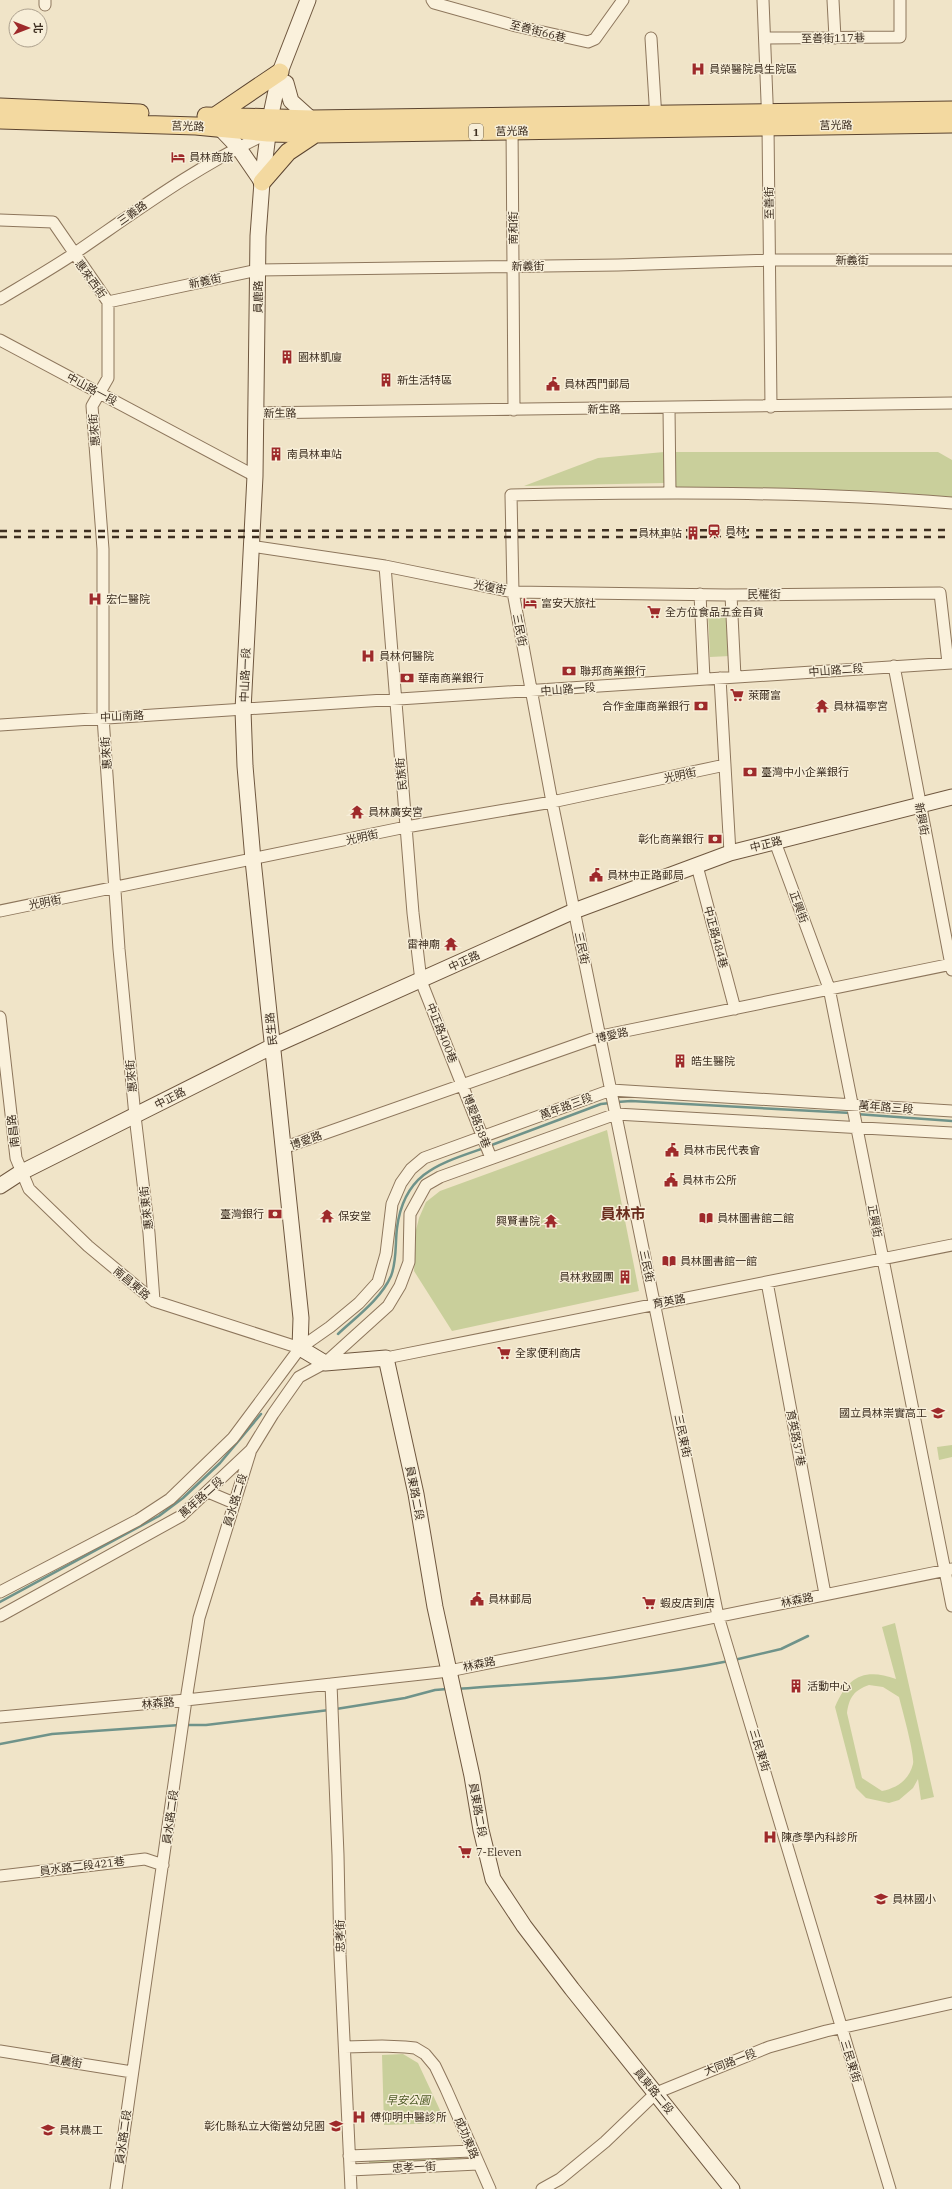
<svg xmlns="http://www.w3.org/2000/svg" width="952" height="2189" font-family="'IBM Plex Serif','Noto Sans TC',serif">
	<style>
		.green { fill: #c9cf9b; fill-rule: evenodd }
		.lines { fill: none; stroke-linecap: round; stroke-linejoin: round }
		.stream { stroke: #6f938a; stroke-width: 2.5 }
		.street-casing { stroke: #8d765c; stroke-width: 13 }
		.secondary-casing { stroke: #6f573f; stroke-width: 17 }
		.primary-casing { stroke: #5b4430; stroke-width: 19 }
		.street { stroke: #faf1dc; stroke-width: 11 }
		.secondary { stroke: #faf1dc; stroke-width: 15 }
		.primary { stroke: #f3d9a0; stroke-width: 17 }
		.rail { stroke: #3d2e20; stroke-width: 2.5; stroke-dasharray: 7 7; stroke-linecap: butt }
		.labels { text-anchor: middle; stroke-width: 3; stroke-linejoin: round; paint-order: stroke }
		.shield { fill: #f7eed8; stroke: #756857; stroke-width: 1 }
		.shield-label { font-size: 10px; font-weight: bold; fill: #3d2e20 }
		.street-label { font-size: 11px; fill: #3d2e20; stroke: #f7eed8 }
		.poi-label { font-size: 11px; fill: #3d2e20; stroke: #f7eed8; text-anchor: start }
		.park-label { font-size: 11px; font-style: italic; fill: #4d5a26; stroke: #f7eed8 }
		.district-label { font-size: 15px; font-weight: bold; fill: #6b2e1e; stroke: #f7eed8 }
	</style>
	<rect width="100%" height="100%" fill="#f0e4c8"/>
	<path class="green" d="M664,452V483L524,486L598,458Z
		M673,452H938L952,460V497L874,491L677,488L672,482Z
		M728,609L730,656L710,657L708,610Z
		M607,1130L639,1291L452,1331L414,1271L416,1230L419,1218L426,1202L440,1191Z
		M952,1445V1457L939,1460L937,1447Z
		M895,1623L934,1797L921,1800L918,1779L913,1788L899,1800L889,1803L866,1798L856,1788L835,1707C848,1676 865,1668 896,1679L882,1627ZM869,1685L883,1687L899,1697C902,1709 915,1755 913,1764C909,1780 897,1788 882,1791L862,1778L847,1713C849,1698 854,1690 869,1685Z
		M403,2054L418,2063L446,2123L384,2125L382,2055Z
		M460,2155L463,2162L369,2166V2159Z"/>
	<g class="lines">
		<path class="stream" d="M617,1102L631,1101L851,1113
			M856,1114L952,1121
			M489,1146L601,1104L610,1103
			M338,1334C356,1317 381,1299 391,1276C397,1261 395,1244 397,1228C404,1173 438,1164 484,1148
			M0,1602L159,1516L183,1498L220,1463L261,1414
			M734,1660L781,1649L808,1636
			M458,1689C548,1682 640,1679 729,1661
			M336,1709L405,1698L435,1690L447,1689
			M185,1725H206L329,1710
			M0,1744L52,1734L180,1725"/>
		<g class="street-casing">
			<path id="street" d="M45,0V5
				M432,0L434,3L516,26L588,42L595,39L623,0
				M763,0L768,126L771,407
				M833,0L835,38
				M651,38L656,119
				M765,38L900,37V0
				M512,125L514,410
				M0,220L53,222L108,302V378L92,406L103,549V717L119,949L135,1116L149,1233L154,1301
				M0,299C25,284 51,269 75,253C138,210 197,166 266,134
				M108,302L258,270L618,265L770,260H952
				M0,340L255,476
				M669,408L670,493
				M255,413L952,403
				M251,546L385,566L513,592L726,595L940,593L948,663
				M385,566L413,913L421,981L491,1158
				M700,594L704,679
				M731,595L735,677
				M894,666L952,970
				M720,678L730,853
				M0,725L952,663
				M775,842L829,988L952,1606
				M697,866L735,1009
				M0,911L406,827L552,802L725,765
				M0,1017L16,1158L29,1189L88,1246L154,1301L300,1348
				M283,1148L601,1036L952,964
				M767,1282L825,1594
				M386,1358L952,1245
				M208,1492L234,1503
				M0,1592L138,1520L170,1499L233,1438L300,1348L330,1327L359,1303L378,1282L386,1254L392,1204L401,1183L411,1169L424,1158L611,1090L952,1111
				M0,1616L181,1516L251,1450L273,1414L299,1377L325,1363L388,1306L400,1286L409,1262L410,1214L426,1185L440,1177L616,1114L952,1133
				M331,1684L338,1855L340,1955L351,2189
				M0,1717L186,1700L449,1671L952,1569
				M0,1876L145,1859L163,1865
				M345,2047L382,2046L405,2047L415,2048L425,2054L435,2066L446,2089L490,2189
				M0,2051L132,2072
				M349,2156L472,2151
				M350,2170L478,2164
				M116,2189L186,1700L199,1618L250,1453
				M542,2189L560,2179L605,2142L656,2093L769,2047L826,2031L952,2003
				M890,2189L718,1616L552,802L513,592L511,495C658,492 805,491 952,503"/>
		</g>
		<g class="secondary-casing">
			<path id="secondary" d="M308,0L280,72L270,119L262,182L258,236L255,476L243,710L245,766L253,860L301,1318L300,1348L325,1363L386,1358L416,1494L435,1607L472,1776L481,1830L493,1879L524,1926L572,1989L732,2189
				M286,83L291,101L311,119
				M219,127L238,147L262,182
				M0,1186L20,1173L273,1046L574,911L730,853L952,797"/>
		</g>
		<g class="primary-casing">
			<path id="primary" d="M0,107L140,113
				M206,116L311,119L952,110
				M215,116L280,72
				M0,120L196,126L268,133L315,134L952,124
				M262,182L288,152L315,134"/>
		</g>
		<use href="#street" class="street"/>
		<use href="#secondary" class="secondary"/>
		<use href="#primary" class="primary"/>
		<path class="rail" d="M0,531L952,530
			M0,537H952"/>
	</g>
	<defs>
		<g id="hospital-bare" transform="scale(1.08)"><path d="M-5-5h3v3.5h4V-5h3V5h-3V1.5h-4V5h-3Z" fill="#9e2a2b" stroke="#f7eed8" stroke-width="2.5" paint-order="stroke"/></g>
		<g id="hotel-bare" transform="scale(1.08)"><path d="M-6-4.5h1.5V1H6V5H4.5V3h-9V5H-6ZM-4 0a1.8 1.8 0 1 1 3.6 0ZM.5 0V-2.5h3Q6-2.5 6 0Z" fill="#9e2a2b" stroke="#f7eed8" stroke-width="2.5" paint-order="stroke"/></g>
		<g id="building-bare" transform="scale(1.08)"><path d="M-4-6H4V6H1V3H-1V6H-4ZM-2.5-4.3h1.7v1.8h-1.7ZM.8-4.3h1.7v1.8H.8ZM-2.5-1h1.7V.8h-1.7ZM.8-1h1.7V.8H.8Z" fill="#9e2a2b" stroke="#f7eed8" stroke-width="2.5" paint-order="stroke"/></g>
		<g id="civic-bare" transform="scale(1.08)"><path d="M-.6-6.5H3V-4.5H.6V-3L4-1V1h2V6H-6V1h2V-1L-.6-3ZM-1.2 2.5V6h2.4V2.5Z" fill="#9e2a2b" stroke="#f7eed8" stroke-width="2.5" paint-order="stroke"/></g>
		<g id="station-bare" transform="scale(1.08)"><path d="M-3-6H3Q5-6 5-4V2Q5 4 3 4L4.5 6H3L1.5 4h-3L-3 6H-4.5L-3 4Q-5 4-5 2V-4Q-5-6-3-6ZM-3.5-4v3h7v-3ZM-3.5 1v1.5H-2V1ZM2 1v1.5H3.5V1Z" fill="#9e2a2b" stroke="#f7eed8" stroke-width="2.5" paint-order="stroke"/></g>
		<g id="supermarket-bare" transform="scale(1.08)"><path d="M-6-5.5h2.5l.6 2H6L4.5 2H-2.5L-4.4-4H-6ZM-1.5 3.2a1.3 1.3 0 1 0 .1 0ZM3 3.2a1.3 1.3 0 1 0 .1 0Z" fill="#9e2a2b" stroke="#f7eed8" stroke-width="2.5" paint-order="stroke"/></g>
		<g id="bank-bare" transform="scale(1.08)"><path d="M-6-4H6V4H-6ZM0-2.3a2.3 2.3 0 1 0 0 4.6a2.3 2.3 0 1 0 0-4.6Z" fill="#9e2a2b" stroke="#f7eed8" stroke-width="2.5" paint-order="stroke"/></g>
		<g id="temple-bare" transform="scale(1.08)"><path d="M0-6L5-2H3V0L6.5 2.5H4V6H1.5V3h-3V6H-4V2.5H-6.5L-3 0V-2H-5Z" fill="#9e2a2b" stroke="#f7eed8" stroke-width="2.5" paint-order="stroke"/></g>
		<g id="library-bare" transform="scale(1.08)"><path d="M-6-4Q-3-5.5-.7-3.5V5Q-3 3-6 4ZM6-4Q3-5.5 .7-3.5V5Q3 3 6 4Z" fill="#9e2a2b" stroke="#f7eed8" stroke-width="2.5" paint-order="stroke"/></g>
		<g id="school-bare" transform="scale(1.08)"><path d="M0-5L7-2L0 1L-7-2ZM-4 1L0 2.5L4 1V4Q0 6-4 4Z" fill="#9e2a2b" stroke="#f7eed8" stroke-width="2.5" paint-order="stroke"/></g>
	</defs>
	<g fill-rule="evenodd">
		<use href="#hospital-bare" x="698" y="69"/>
		<use href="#hotel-bare" x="178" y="157"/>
		<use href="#building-bare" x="287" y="357"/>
		<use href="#building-bare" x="386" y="380"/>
		<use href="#civic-bare" x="553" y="384"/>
		<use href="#building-bare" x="276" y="454"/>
		<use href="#station-bare" x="714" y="531"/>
		<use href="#building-bare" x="693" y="533"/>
		<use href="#hospital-bare" x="95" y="599"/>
		<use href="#hotel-bare" x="530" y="603"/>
		<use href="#supermarket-bare" x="654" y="612"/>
		<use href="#hospital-bare" x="368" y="656"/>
		<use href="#bank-bare" x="569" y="671"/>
		<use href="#bank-bare" x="407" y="678"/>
		<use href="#supermarket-bare" x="737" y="695"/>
		<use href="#bank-bare" x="701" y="706"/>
		<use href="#temple-bare" x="822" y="706"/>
		<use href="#bank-bare" x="750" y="772"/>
		<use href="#temple-bare" x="357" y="812"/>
		<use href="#bank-bare" x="715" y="839"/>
		<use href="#civic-bare" x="596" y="875"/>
		<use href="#temple-bare" x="451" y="944"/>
		<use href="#building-bare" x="680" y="1061"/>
		<use href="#civic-bare" x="672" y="1150"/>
		<use href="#civic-bare" x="671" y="1180"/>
		<use href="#bank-bare" x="275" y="1214"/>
		<use href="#temple-bare" x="327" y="1216"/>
		<use href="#library-bare" x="706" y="1218"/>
		<use href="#temple-bare" x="551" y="1221"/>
		<use href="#library-bare" x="669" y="1261"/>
		<use href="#building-bare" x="625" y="1277"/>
		<use href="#supermarket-bare" x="504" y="1353"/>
		<use href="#school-bare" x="938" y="1413"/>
		<use href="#civic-bare" x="477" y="1599"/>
		<use href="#supermarket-bare" x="649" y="1603"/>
		<use href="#building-bare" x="796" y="1686"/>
		<use href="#hospital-bare" x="770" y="1837"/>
		<use href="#supermarket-bare" x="465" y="1852"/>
		<use href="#school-bare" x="881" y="1899"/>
		<use href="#hospital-bare" x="359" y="2117"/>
		<use href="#school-bare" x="336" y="2126"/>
		<use href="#school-bare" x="48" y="2130"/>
	</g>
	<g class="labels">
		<rect class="shield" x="469" y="124" width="14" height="16" rx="3"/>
		<g class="shield-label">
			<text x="476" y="136">1</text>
		</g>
		<g class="street-label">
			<text transform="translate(538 31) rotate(14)" y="4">至善街66巷</text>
			<text transform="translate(833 38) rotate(-1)" y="4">至善街117巷</text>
			<text transform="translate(836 125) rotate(-1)" y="4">莒光路</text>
			<text transform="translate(188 126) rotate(2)" y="4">莒光路</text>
			<text transform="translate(512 131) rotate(-1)" y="4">莒光路</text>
			<text transform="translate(769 203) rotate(-91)" y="4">至善街</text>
			<text transform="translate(132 213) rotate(-35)" y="4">三義路</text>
			<text transform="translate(513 228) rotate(-90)" y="4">南和街</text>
			<text x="852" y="264">新義街</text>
			<text transform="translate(528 266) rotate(-1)" y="4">新義街</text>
			<text transform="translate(91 279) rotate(54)" y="4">惠來西街</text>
			<text transform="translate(205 281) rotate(-12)" y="4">新義街</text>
			<text transform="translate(258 297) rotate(-89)" y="4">員鹿路</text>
			<text transform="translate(92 389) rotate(28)" y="4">中山路一段</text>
			<text transform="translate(604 409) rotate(-1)" y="4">新生路</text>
			<text transform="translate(280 413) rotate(-1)" y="4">新生路</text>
			<text transform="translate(94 430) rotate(-95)" y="4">惠來街</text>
			<text transform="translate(490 587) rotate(11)" y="4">光復街</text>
			<text x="764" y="598">民權街</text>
			<text transform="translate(520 630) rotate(79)" y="4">三民街</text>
			<text transform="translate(836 670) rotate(-4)" y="4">中山路二段</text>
			<text transform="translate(245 675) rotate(-88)" y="4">中山路一段</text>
			<text transform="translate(568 689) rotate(-4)" y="4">中山路一段</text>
			<text transform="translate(122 716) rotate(-3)" y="4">中山南路</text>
			<text transform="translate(106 753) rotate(-94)" y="4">惠來街</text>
			<text transform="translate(401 774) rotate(-95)" y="4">民族街</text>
			<text transform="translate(680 775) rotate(-12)" y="4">光明街</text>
			<text transform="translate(922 819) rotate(79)" y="4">新興街</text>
			<text transform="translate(362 837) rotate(-12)" y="4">光明街</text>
			<text transform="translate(766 844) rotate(-14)" y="4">中正路</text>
			<text transform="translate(45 902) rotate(-11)" y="4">光明街</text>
			<text transform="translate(799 907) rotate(70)" y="4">正興街</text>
			<text transform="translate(716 937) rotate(75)" y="4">中正路484巷</text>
			<text transform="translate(582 948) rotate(78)" y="4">三民街</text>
			<text transform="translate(464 961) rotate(-25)" y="4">中正路</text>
			<text transform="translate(271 1029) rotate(-96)" y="4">民生路</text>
			<text transform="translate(442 1033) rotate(68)" y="4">中正路400巷</text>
			<text transform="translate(612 1035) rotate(-13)" y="4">博愛路</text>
			<text transform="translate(131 1076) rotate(-95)" y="4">惠來街</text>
			<text transform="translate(170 1098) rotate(-27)" y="4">中正路</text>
			<text transform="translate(566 1106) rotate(-20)" y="4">萬年路三段</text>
			<text transform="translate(886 1107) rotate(4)" y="4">萬年路三段</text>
			<text transform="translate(477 1121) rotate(69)" y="4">博愛路58巷</text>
			<text transform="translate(13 1131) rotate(-97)" y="4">南昌路</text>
			<text transform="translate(306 1140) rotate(-20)" y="4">博愛路</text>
			<text transform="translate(146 1208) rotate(-97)" y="4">惠來東街</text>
			<text transform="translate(875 1221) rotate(79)" y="4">正興街</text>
			<text transform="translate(647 1266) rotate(78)" y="4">三民街</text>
			<text transform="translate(132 1283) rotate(40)" y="4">南昌東路</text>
			<text transform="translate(669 1301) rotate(-11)" y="4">育英路</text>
			<text transform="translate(683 1436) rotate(78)" y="4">三民東街</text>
			<text transform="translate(796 1438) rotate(79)" y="4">育英路37巷</text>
			<text transform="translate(415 1493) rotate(79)" y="4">員東路二段</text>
			<text transform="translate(201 1497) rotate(-42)" y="4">萬年路二段</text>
			<text transform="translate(235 1500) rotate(-73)" y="4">員水路二段</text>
			<text transform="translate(797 1600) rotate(-12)" y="4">林森路</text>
			<text transform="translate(479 1664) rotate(-12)" y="4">林森路</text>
			<text transform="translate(158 1703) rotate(-5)" y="4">林森路</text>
			<text transform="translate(760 1750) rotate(73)" y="4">三民東街</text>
			<text transform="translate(478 1810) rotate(80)" y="4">員東路二段</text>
			<text transform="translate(170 1817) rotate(-82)" y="4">員水路二段</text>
			<text transform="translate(82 1866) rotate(-7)" y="4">員水路二段421巷</text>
			<text transform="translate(340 1936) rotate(-91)" y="4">忠孝街</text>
			<text transform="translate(66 2061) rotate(9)" y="4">員農街</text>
			<text transform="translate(851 2061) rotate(73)" y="4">三民東街</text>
			<text transform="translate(730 2062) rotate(-21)" y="4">大同路一段</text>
			<text transform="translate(654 2091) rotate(51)" y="4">員東路二段</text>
			<text transform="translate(123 2137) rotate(-82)" y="4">員水路二段</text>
			<text transform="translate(467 2138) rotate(67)" y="4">成功東路</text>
			<text transform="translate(414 2167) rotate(-3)" y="4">忠孝一街</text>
		</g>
		<g class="poi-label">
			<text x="709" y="73">員榮醫院員生院區</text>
			<text x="189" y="161">員林商旅</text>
			<text x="298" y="361">園林凱廈</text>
			<text x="397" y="384">新生活特區</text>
			<text x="564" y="388">員林西門郵局</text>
			<text x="287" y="458">南員林車站</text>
			<text x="725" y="535">員林</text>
			<text x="682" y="537" text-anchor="end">員林車站</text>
			<text x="106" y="603">宏仁醫院</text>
			<text x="541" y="607">富安大旅社</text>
			<text x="665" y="616">全方位食品五金百貨</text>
			<text x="379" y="660">員林何醫院</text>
			<text x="580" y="675">聯邦商業銀行</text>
			<text x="418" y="682">華南商業銀行</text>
			<text x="748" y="699">萊爾富</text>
			<text x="690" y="710" text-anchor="end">合作金庫商業銀行</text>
			<text x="833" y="710">員林福寧宮</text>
			<text x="761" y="776">臺灣中小企業銀行</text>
			<text x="368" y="816">員林廣安宮</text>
			<text x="704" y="843" text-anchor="end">彰化商業銀行</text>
			<text x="607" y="879">員林中正路郵局</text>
			<text x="440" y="948" text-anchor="end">雷神廟</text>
			<text x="691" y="1065">皓生醫院</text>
			<text x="683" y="1154">員林市民代表會</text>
			<text x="682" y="1184">員林市公所</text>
			<text x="264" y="1218" text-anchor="end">臺灣銀行</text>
			<text x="338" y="1220">保安堂</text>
			<text x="717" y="1222">員林圖書館二館</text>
			<text x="540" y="1225" text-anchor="end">興賢書院</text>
			<text x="680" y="1265">員林圖書館一館</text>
			<text x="614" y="1281" text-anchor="end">員林救國團</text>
			<text x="515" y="1357">全家便利商店</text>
			<text x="927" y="1417" text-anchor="end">國立員林崇實高工</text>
			<text x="488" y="1603">員林郵局</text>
			<text x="660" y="1607">蝦皮店到店</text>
			<text x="807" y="1690">活動中心</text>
			<text x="781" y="1841">陳彥學內科診所</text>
			<text x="476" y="1856">7-Eleven</text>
			<text x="892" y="1903">員林國小</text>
			<text x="370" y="2121">傅仰明中醫診所</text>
			<text x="325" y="2130" text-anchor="end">彰化縣私立大衛營幼兒園</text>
			<text x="59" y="2134">員林農工</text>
		</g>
		<g class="park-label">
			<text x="408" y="2104">早安公園</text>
		</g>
		<g class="district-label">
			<text x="623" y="1219">員林市</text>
		</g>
	</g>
	<g transform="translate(28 28) rotate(90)"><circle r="19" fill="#f7eed8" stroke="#ada18e"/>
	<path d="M0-3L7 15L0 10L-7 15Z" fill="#9e2a2b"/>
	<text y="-6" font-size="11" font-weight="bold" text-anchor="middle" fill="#3d2e20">北</text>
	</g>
</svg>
